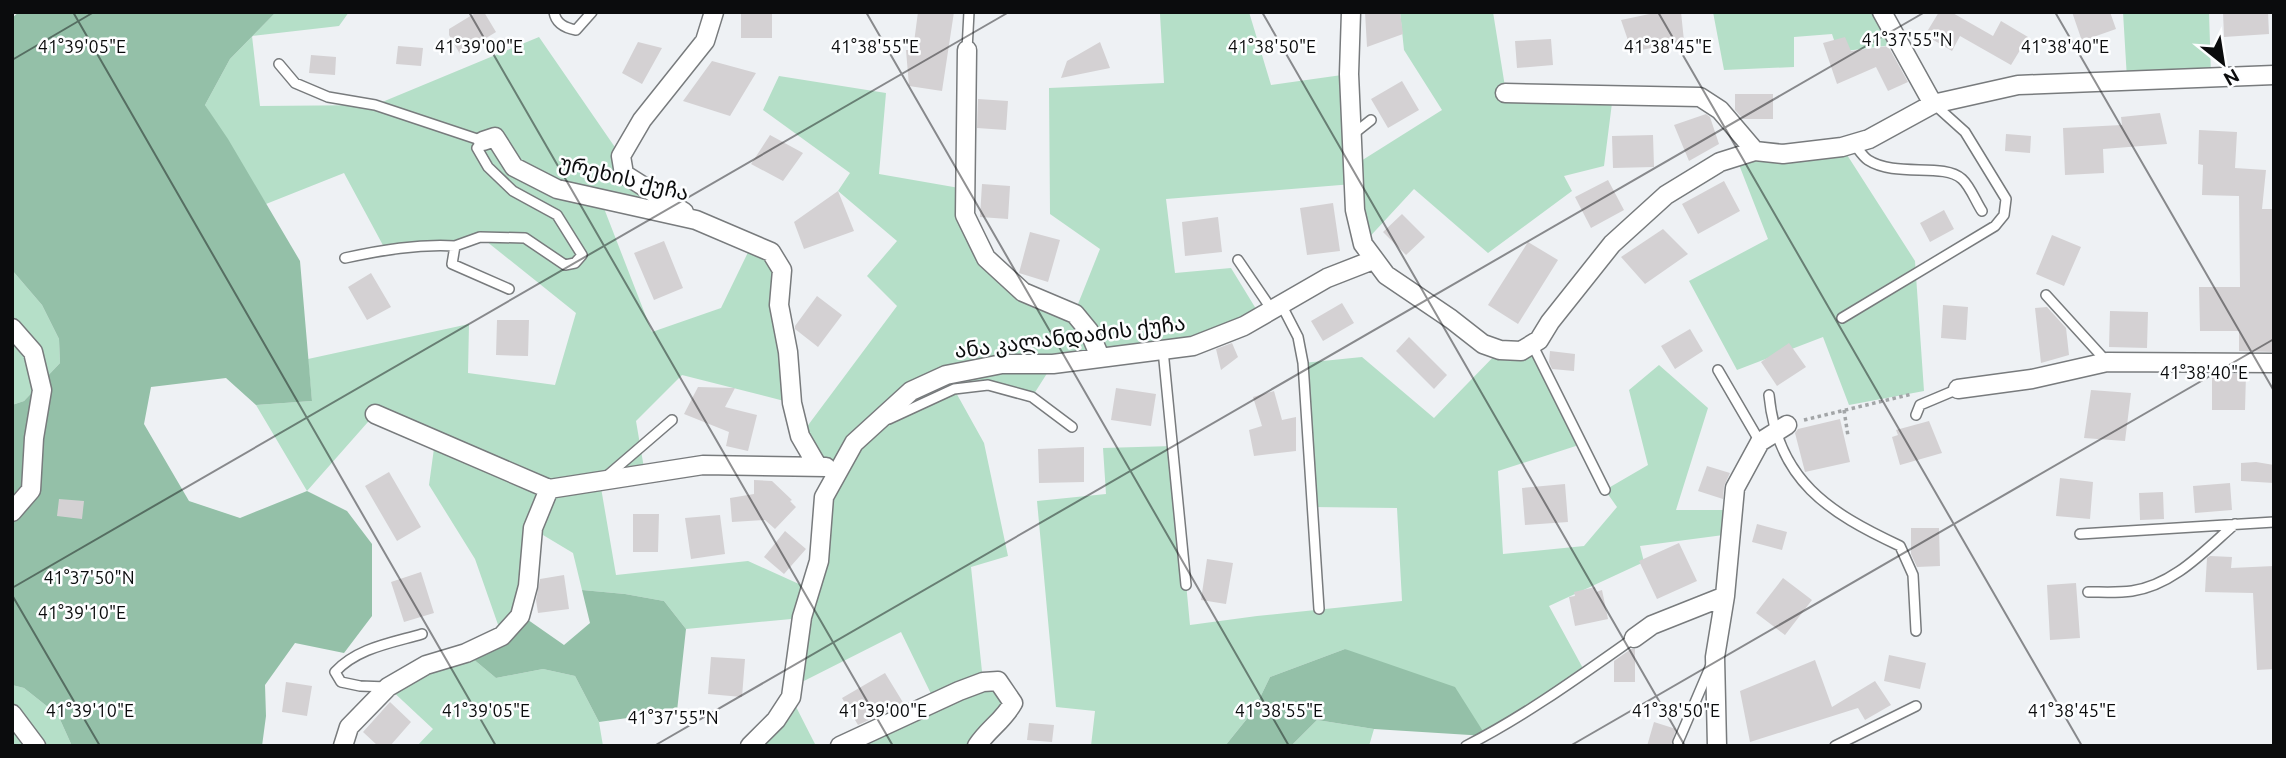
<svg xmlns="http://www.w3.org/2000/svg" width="2286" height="758" font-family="Ubuntu,'Noto Sans Georgian',sans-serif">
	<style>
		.green { fill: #b5dfc8 }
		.forest { fill: #94c0a8 }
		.building { fill: #d4d1d3 }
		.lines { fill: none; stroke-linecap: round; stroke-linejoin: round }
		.lane-casing { stroke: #787b7d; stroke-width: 12 }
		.street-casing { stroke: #787b7d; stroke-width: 21 }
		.path { stroke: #a2a5a7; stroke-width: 3.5; stroke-dasharray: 3.5 3.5; stroke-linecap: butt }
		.lane { stroke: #fff; stroke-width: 9 }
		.street { stroke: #fff; stroke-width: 18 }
		.ticks { fill: none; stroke: #0b0c0d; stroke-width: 2; stroke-opacity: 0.45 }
		.labels { text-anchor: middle; stroke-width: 5; stroke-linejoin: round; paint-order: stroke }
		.street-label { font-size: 21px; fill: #0b0c0d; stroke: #fdfeff }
		.ticks-label { font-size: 18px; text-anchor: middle; fill: #0b0c0d; stroke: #fdfeff; stroke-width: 5; stroke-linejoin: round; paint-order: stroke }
	</style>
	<rect width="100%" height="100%" fill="#eef1f4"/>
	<path class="green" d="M276,12H349L339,26L252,36L260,106L375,105L539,37L621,156L624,174L696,220L600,198L652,332L721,308L752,244L771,252L792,403L682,375L636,421L645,474L600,482L616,575L748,561L810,589L824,497L840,468L818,467L800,436L897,306L867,276L897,241L838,191L850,173L763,110L779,76L886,93L879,174L965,189L986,258L1074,314L1100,249L1050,214L1049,88L1164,83L1160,14L1175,12H1249L1271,85L1349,74L1353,166L1442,110L1404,50L1400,12H1493L1506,93L1613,95L1604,166L1564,176L1572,191L1488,253L1414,189L1363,244L1353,184L1166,199L1175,273L1231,268L1261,317L1193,346L1053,364L1032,397L988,385L954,389L984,443L1008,556L971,567L983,681L1013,703L977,746H840L935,702L901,632L792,687L802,618L686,629L664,601L625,594L582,590L573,553L533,529L528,586L502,636L475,559L429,485L435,441L375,414L307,491L256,405L312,401L308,359L469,324L468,373L555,385L576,313L481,237L455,246L385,249L344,173L266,204L205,105L230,59Z
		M1713,12H1882L1900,44L1838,52L1832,34L1794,37V67L1724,70Z
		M2123,12H2209L2211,76L2127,79Z
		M1842,147L1915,261L1924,391L1849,405L1823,337L1737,370L1689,281L1768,239L1736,157Z
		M12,270L42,305L59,339L60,363L24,401L12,405Z
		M1532,344L1582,444L1498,471L1503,554L1584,546L1617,507L1605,490L1648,465L1629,390L1659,365L1708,408L1676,510H1734L1731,534L1640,546L1644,562L1549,606L1585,672L1486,736L1345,649L1270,677L1254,710L1225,746H1091L1095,711L1056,707L1037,501L1106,494L1103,448L1173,446L1190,625L1257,616L1402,601L1397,508L1312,507L1303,363L1362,357L1434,418L1500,350Z
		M466,653L496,678L543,669L575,676L599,722L603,746H417L433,729L388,687Z
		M12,685L24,688L58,715L72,746H12Z
		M791,697L816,746H750Z
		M1317,720L1374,729L1369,746H1291Z"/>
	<path class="forest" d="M19,12H276L230,59L205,105L228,139L300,261L312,401L256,405L226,378L151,387L144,424L189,501L240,518L307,491L347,511L372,544V616L344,653L295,643L265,685L266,716L262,746H72L58,715L24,688L12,685V405L24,401L60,363L59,339L42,305L12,270V18Z
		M582,590L625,594L664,601L686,629L677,711L599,722L575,676L543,669L496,678L466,653L521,615L564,645L590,623Z
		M1345,649L1455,687L1486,736L1374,729L1317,720L1291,746H1225L1254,710L1270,677Z"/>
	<path class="building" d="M477,12H484L496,32L460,54L449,35V29Z
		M741,12H772V38H741Z
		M918,12H954L942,91L909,86L906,50H913Z
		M1365,12H1400L1403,34L1367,47Z
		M1659,12H1681L1684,41L1632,52L1621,20Z
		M1939,12H1951L1993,36L2001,21L2028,37L2011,65L1960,36L1952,51L1925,35Z
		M2072,12H2110L2116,29L2082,41Z
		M2223,12H2268L2269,34L2224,37Z
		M1845,37L1851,51L1888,46L1908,82L1888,91L1876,67L1837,84L1823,43Z
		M1551,39L1553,65L1517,68L1515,41Z
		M638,42L662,48L642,84L622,73Z
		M1100,42L1110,68L1061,78L1067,61Z
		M398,46L423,48L421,66L396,64Z
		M311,55L336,57L335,75L309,73Z
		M712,61L756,73L730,116L683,101Z
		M1402,81L1419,110L1388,128L1371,99Z
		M1735,94H1773V119H1743L1735,110Z
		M978,99L1008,101L1006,130L977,128Z
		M2160,113L2167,144L2103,149L2104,173L2065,175L2063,128L2122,125L2121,117Z
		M1706,114L1710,117L1719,144L1689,161L1674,125Z
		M2199,130L2237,132L2235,168L2266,170L2262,209H2274V352L2239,351V331H2200L2199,287H2240L2239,196L2202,195L2203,165L2198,164Z
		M2006,134L2031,136L2030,153L2005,151Z
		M770,135L803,153L783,181L751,164Z
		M1653,135L1654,167L1613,168L1612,136Z
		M1608,180L1624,210L1591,228L1575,197Z
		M1724,181L1740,211L1698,234L1682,204Z
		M982,184L1010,186L1008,219L980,217Z
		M838,191L854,231L804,249L794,222Z
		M1333,203L1340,251L1307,255L1300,208Z
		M1944,210L1954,229L1930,242L1920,223Z
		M1402,214L1425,237L1406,255L1383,232Z
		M1218,217L1222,252L1185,256L1182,222Z
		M1663,229L1688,254L1645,284L1621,257Z
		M1030,232L1060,240L1048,282L1019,273Z
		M2052,235L2081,247L2064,286L2036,274Z
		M664,241L683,288L654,300L634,253Z
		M1528,242L1558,260L1518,324L1488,305Z
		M371,273L391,307L367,320L348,287Z
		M817,296L842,315L818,347L795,329V326Z
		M1342,303L1354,323L1323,341L1311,321Z
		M1943,305L1968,307L1966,340L1941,338Z
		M2047,307L2066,328L2069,355L2041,363L2035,308Z
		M2110,311L2148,312L2147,348L2109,347Z
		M497,320H529L528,356L496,355Z
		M1690,329L1703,351L1675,369L1661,346Z
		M1409,337L1447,375L1434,389L1396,351Z
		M1232,343L1238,357L1221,370L1216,349Z
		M1789,343L1806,367L1777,386L1761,362Z
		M1550,351L1575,354L1574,371L1552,369L1549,362Z
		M2212,374H2246L2245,410H2212Z
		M698,387L735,388L725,407L757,415L748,451L726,446L729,432L684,414Z
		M1116,388L1156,394L1151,426L1111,420Z
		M2091,390L2131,393L2125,441L2084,438Z
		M1274,391L1282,420L1296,417V451L1254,456L1249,430L1262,426L1253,397Z
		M1840,419L1850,462L1805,472L1795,433L1798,429Z
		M1929,421L1942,453L1900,465L1892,437L1898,435L1896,430Z
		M1084,447V482L1039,483L1038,449Z
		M2256,462L2274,465V483L2241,481V463Z
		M1707,466L1730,473L1724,486L1723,499L1698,491Z
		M389,472L421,527L397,541L365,486Z
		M2060,478L2093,482L2090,519L2056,516Z
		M754,480L772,481L792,500L790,501L796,507L775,529L765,520L732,522L730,498L754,494Z
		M2230,483L2232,510L2195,513L2193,486Z
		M1565,484L1568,522L1525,525L1522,488Z
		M2163,492L2164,519L2140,520L2139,493Z
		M59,499L84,501L82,519L57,516Z
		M633,514H659L658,552H633Z
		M720,515L725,554L691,559L685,518Z
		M1757,524L1787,532L1782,550L1752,542Z
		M1911,528H1939L1940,566L1917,567L1911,554Z
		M785,531L806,549L784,574L764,557Z
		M1679,543L1697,581L1657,599L1639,561Z
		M2210,556L2232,557L2231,568L2274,566V669L2257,670L2253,593L2205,592L2207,558Z
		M1207,559L1233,563L1226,604L1201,600Z
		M421,572L434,613L404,622L391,582Z
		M564,575L569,609L538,613L536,600L540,579Z
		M1783,578L1812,600L1785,635L1756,613Z
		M2076,583L2080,638L2050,640L2047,585Z
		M1595,587L1596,592L1602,590L1608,619L1575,626L1569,597L1575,596L1574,592Z
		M1631,649H1635V682H1614V661Z
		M1889,655L1926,663L1920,689L1884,681Z
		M711,657L745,659L742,697L708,694Z
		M1815,660L1832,707L1875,681L1891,705L1865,720L1858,708L1750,742L1740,691Z
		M885,673L904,704L858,725L842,698Z
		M286,682L312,686L307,716L282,712Z
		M390,702L411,722L390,746H378L363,732Z
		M1654,722L1676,729L1671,746H1647Z
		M1029,723L1054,725L1052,742L1027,740Z"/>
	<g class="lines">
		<g class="lane-casing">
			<path id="lane" d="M554,12C556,24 565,28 576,30L592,12
				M967,50L969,12
				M279,64L295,83L328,97L375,105L483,141L477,148L488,167L513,191L557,215L582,255L575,263L565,265L525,238L480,237L455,246L452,264L509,289
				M1352,135L1371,120
				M1853,143C1858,148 1862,156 1868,160C1896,178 1943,162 1962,179C1970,186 1976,202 1982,211
				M345,258C382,250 417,244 455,246
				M1238,260L1272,310
				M2046,295L2107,362
				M1281,304L1298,337L1303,363L1319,609
				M1842,318L1995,226L2004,215L2006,199L1965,132L1935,105
				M1532,344L1605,490
				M1163,350L1186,585
				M1718,370L1760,442
				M1769,395C1777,480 1829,513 1900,546L1913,575L1916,631
				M1916,415L1920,405L1958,389
				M889,419L954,389L988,385L1032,397L1072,427
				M607,476L672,420
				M2080,534L2274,522
				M2088,592C2102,592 2118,593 2132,591C2174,585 2205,550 2235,524
				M387,687L360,686L341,682L335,672C357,648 391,643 422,634
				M1678,742L1711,665
				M1466,746C1525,716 1580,676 1634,638
				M1835,746L1916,706"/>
		</g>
		<g class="street-casing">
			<path id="street" d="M1351,12L1349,74L1355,210L1363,244L1386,275L1451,319L1483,344L1500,350L1521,351L1539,340L1550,322L1612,244L1666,195L1720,162L1755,151L1783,154L1842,147L1869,139L1933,104L2018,85L2274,75
				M1882,12L1933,104
				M967,50L965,215L986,258L1023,292L1075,314L1089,331L1100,357
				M1505,93L1700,97L1720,110L1755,151
				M483,141L495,137L514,167L557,189L696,220L771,252L782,270L779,305L788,352L792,403L800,436L818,467
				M684,212L624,174L621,156L642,120L705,41L714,12
				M12,328L33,352L42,390L34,438L31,490L12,512
				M1958,389L2032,379L2107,362L2274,363
				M375,414L549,489L703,465L826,467
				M1634,638L1652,625L1725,596
				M12,714L36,746
				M343,746L349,727L388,687L426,665L466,653L502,636L520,616L528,586L533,528L549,489
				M750,746L776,720L791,697L802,617L819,561L824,497L854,443L911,391L946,375L1002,364H1053L1193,346L1244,326L1327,278L1373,260
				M840,746L959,691L983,682L998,681L1013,703C1003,721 988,729 977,746
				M1717,746L1715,657L1725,596L1735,488L1760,442L1787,425"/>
		</g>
		<path class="path" d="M1844,410L1848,436
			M1804,420L1912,394"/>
		<use href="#lane" class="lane"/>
		<use href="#street" class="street"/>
	</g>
	<path class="ticks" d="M73,12L496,746M469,12L893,746M866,12L1289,746M1262,12L1685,746M1658,12L2082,746M2055,12L2274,391M12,60L94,12M12,588L1009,12M12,595L100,746M654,746L1925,12M1570,746L2274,339"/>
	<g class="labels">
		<g class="street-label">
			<text transform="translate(624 178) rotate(14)" y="7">ურეხის ქუჩა</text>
			<text transform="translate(1070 337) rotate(-7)" y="7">ანა კალანდაძის ქუჩა</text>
		</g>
	</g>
	<g class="ticks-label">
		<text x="1907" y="46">41°37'55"N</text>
		<text x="82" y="53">41°39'05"E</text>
		<text x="479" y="53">41°39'00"E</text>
		<text x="1272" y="53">41°38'50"E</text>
		<text x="2065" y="53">41°38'40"E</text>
		<text x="875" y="53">41°38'55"E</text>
		<text x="1668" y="53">41°38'45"E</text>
		<text x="2204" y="379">41°38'40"E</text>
		<text x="89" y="584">41°37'50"N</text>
		<text x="82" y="619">41°39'10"E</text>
		<text x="90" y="717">41°39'10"E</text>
		<text x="486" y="717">41°39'05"E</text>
		<text x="883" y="717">41°39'00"E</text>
		<text x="1279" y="717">41°38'55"E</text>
		<text x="1676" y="717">41°38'50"E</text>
		<text x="2072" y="717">41°38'45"E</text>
		<text x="673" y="724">41°37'55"N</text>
	</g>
	<rect width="2286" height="758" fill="none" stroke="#0b0c0d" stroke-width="28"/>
	<g transform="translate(2223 63) rotate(150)" stroke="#fdfeff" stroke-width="5" paint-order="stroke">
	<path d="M0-5L12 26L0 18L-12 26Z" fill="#0b0c0d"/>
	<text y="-10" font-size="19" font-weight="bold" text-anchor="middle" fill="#0b0c0d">N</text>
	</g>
</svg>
